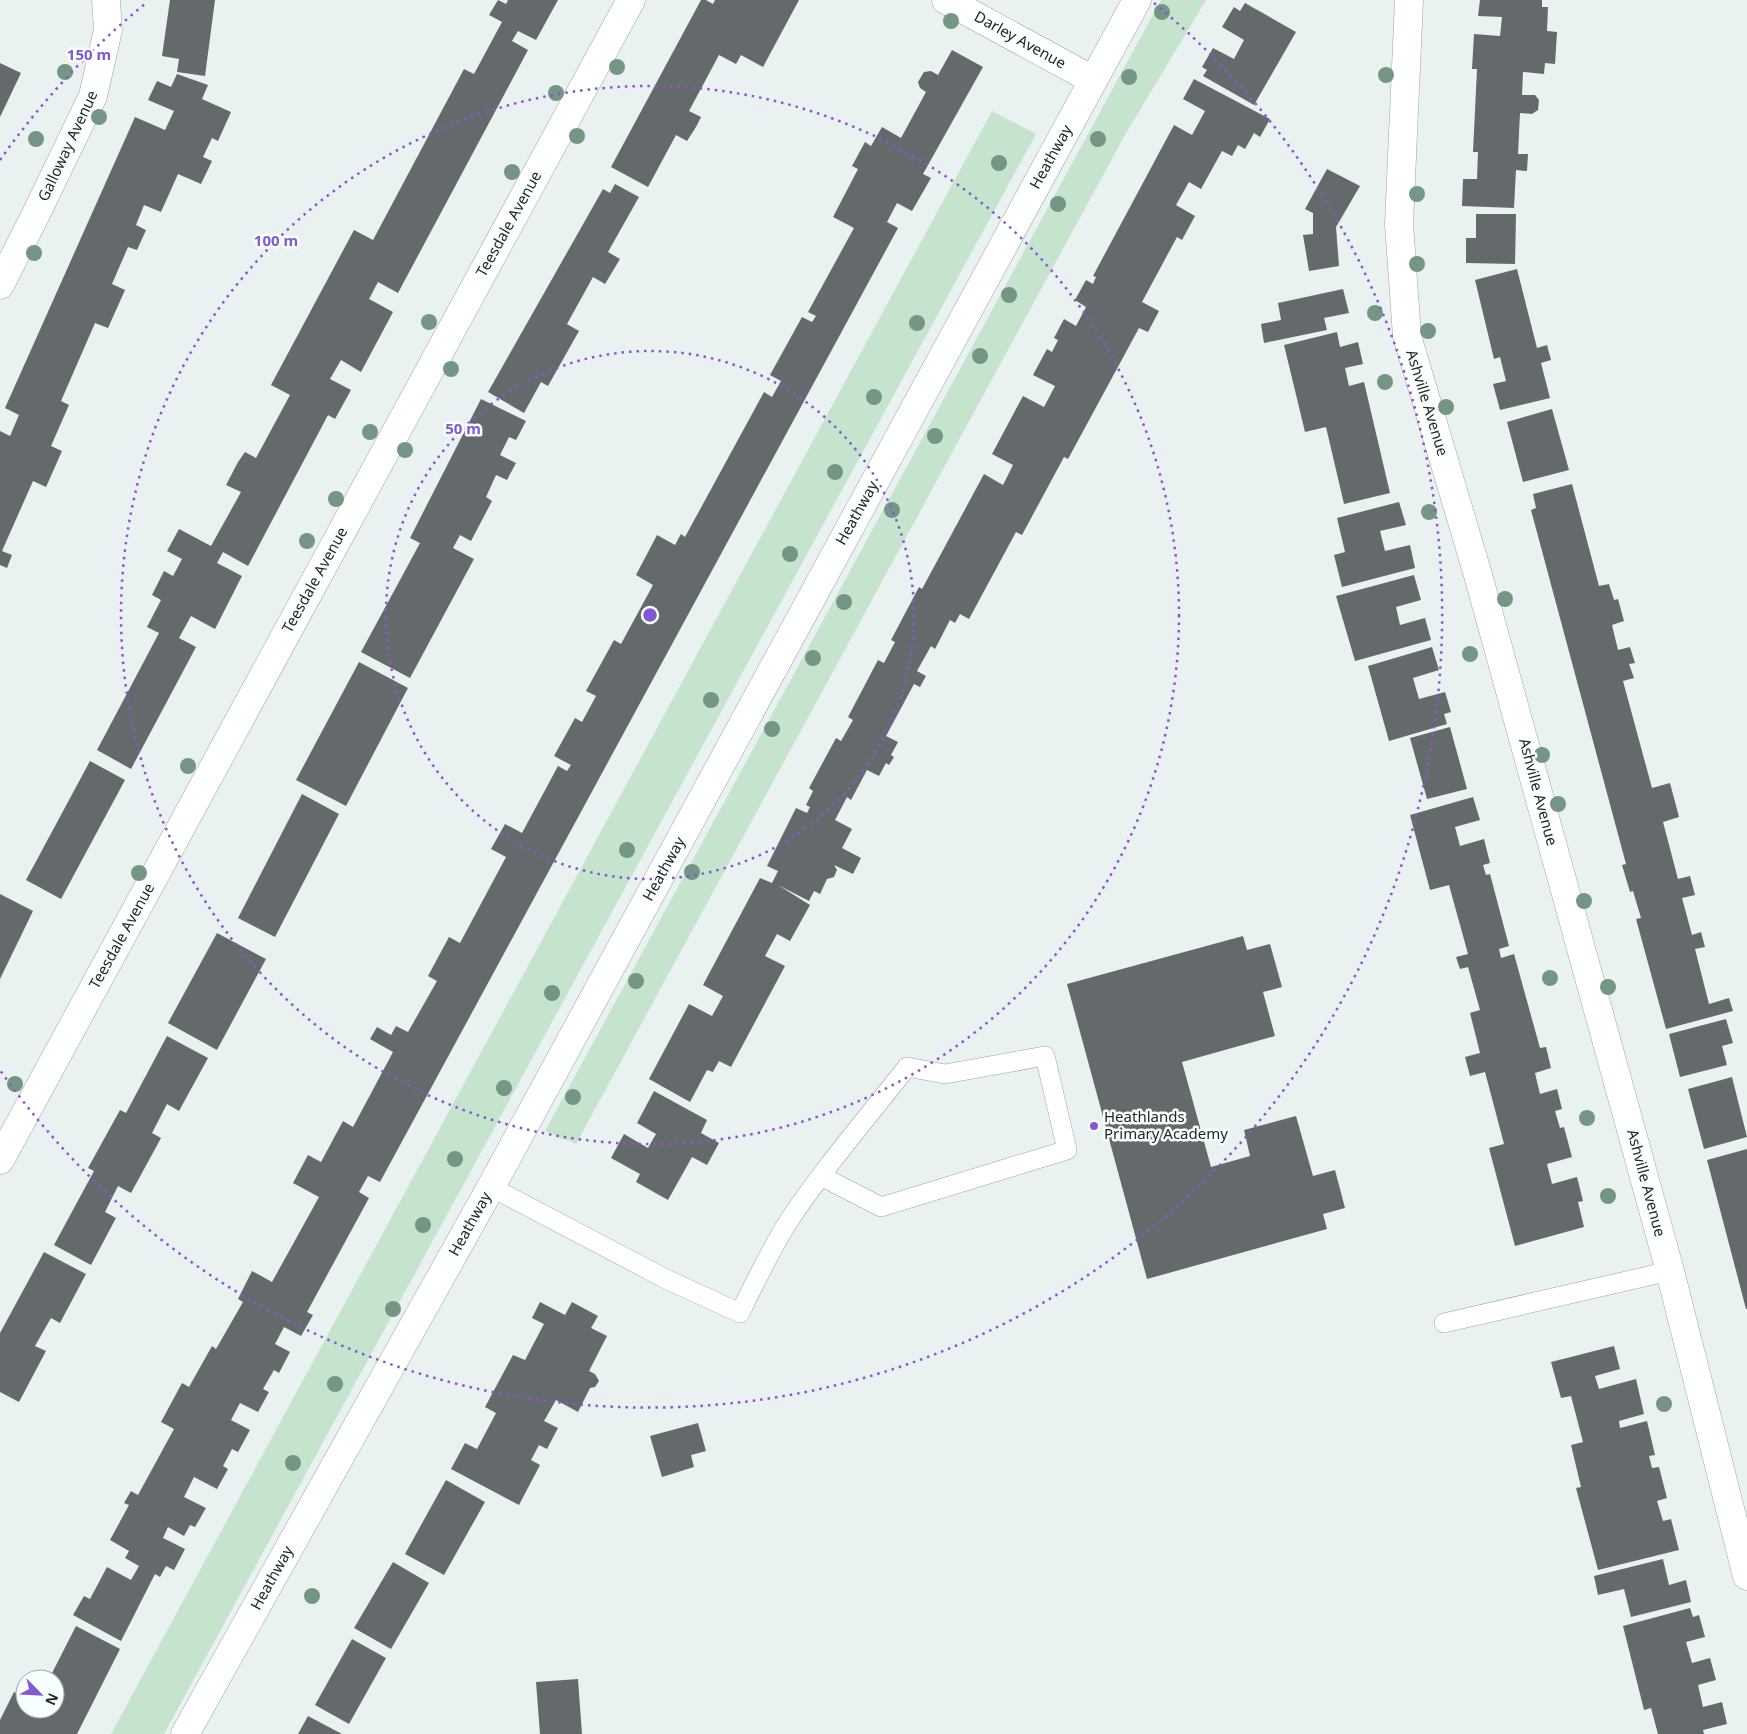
<svg xmlns="http://www.w3.org/2000/svg" width="1747" height="1734" font-family="'Noto Sans',sans-serif">
	<style>
		.green { fill: #c5e3cd }
		.building { fill: #646a6b }
		.lines { fill: none; stroke-linecap: round; stroke-linejoin: round }
		.lane-casing { stroke: #9da4a4; stroke-width: 20 }
		.street-casing { stroke: #9da4a4; stroke-width: 29 }
		.secondary-casing { stroke: #9da4a4; stroke-width: 29 }
		.lane { stroke: #fff; stroke-width: 19 }
		.street { stroke: #fff; stroke-width: 28 }
		.secondary { stroke: #fff; stroke-width: 28 }
		.tree { fill: #759684 }
		.ring { fill: none; stroke: #8259d3; stroke-width: 2.5; stroke-dasharray: 2.5 5 }
		.poi-dot { fill: #8259d3; stroke: #f8ffff; stroke-width: 2 }
		.labels { text-anchor: middle; stroke-width: 5; stroke-linejoin: round; paint-order: stroke }
		.street-label { font-size: 15px; fill: #252727; stroke: #f8ffff }
		.poi-label { font-size: 15px; fill: #252727; stroke: #f8ffff; text-anchor: start }
		.centre { fill: #8259d3; stroke: #f8ffff; stroke-width: 2.5 }
		.ring-label { font-size: 15px; text-anchor: middle; font-weight: bold; fill: #8259d3; stroke: #f8ffff; stroke-width: 5; stroke-linejoin: round; paint-order: stroke }
	</style>
	<rect width="100%" height="100%" fill="#eaf2f1"/>
	<path class="green" d="M1161,0H1206L1126,133L576,1144L545,1131Z
		M992,111L1036,134L164,1734H111Z"/>
	<path class="building" d="M170,0H215L205,76L177,72L179,59L162,56Z
		M498,0L506,4L508,0H558L536,40L518,31L512,41L528,50L398,293L378,282L369,299L393,312L361,372L341,360L330,379L351,390L335,419L328,415L248,566L223,552L217,563L242,576L215,629L191,616L179,638L196,647L131,769L97,750L159,633L147,627L161,600L152,595L164,571L173,576L182,559L167,551L179,529L211,546L241,492L226,485L238,462L245,452L256,458L290,395L271,385L354,230L373,240L464,69L474,74L502,22L489,15Z
		M701,0H706L713,4L715,0H799L763,67L741,55L736,64L719,55L689,111L701,117L696,127L687,141L676,135L648,187L611,167Z
		M1480,0H1542V7H1548L1547,31L1557,32L1555,64L1545,63L1544,74L1523,72L1522,95H1535L1539,100L1538,110L1532,114L1520,113L1518,154H1528L1527,171L1516,170L1514,208L1462,206L1463,179H1477L1478,152H1473L1477,69H1472L1474,34L1500,36L1502,17L1478,16Z
		M1245,3L1296,32L1254,105L1203,76L1207,70L1202,67L1213,48L1234,59L1244,40L1222,27L1234,7L1240,11Z
		M952,50L983,67L923,174L931,178L912,211L897,203L887,222L898,228L380,1182L368,1176L359,1192L369,1198L307,1312L313,1315L301,1336L284,1327L275,1344L290,1352L279,1373L274,1370L263,1389L269,1392L258,1412L240,1403L231,1420L250,1430L238,1452L232,1449L223,1466L228,1469L217,1489L194,1477L184,1497L206,1508L195,1527L190,1525L184,1536L168,1527L163,1538L185,1549L174,1570L166,1566L160,1577L155,1574L121,1641L73,1615L84,1596L90,1599L107,1567L131,1580L139,1566L125,1558L129,1551L110,1540L129,1505L124,1503L131,1491L138,1495L174,1429L161,1422L182,1383L189,1387L212,1346L216,1349L243,1302L238,1299L252,1271L272,1282L319,1197L293,1183L308,1155L321,1162L343,1121L353,1127L393,1052L370,1039L377,1027L391,1035L396,1026L408,1032L437,981L428,976L449,937L460,943L506,857L491,849L505,824L522,833L558,766L567,771L571,765L554,756L575,718L582,722L596,696L586,691L614,640L621,644L653,585L636,575L657,535L675,545L681,534L685,537L764,392L772,397L781,381L770,375L802,317L812,322L816,316L808,312L854,228L833,217L858,169L852,166L865,142L871,146L882,127L901,138L926,92L920,88L918,82L924,72L931,71L938,75Z
		M0,63L21,73L0,117Z
		M177,74L208,85L202,99L231,112L218,141L212,138L203,157L212,161L201,184L178,174L161,212L144,205L136,225L146,230L137,250L128,247L112,284L125,290L108,328L95,323L61,401L69,405L51,446L62,451L46,487L33,481L2,551L12,555L7,568L0,565V431L10,436L19,415L5,408L135,117L165,130L174,111L148,100L157,81L171,87Z
		M1194,79L1270,119L1260,137L1254,133L1245,149L1238,145L1232,156L1222,151L1201,189L1189,182L1176,205L1195,216L1182,240L1177,237L1142,302L1159,311L1148,332L1139,328L1068,459L1064,457L1022,535L1016,532L969,619L960,614L955,623L950,620L935,649L931,646L917,671L926,676L920,687L914,684L886,736L898,742L891,755L894,757L889,765L886,763L879,776L867,770L851,800L847,797L835,820L852,829L842,848L861,858L853,874L834,865L837,870L834,877L827,879L820,894L814,891L809,901L778,885L810,905L790,941L777,934L765,956L785,966L731,1067L719,1061L713,1072L707,1070L690,1102L649,1079L689,1004L712,1016L723,996L703,985L760,878L772,883L778,871L767,866L796,808L807,813L810,807L806,805L813,791L809,788L836,738L841,741L853,720L848,717L878,660L884,663L895,642L891,640L919,587L922,589L984,474L1003,485L1013,465L992,454L1023,396L1044,407L1055,386L1033,375L1047,349L1052,352L1058,340L1054,338L1064,319L1076,326L1086,307L1075,300L1086,280L1093,284L1096,277L1093,276L1174,125L1192,135L1205,111L1183,99Z
		M1327,169L1360,186L1336,227L1339,266L1309,271L1303,235L1313,234V213L1305,209Z
		M615,184L639,197L608,252L620,259L605,284L593,277L567,324L579,331L548,386L541,382L524,413L488,392L603,189L610,193Z
		M1476,214H1516L1515,264L1466,263V238H1476Z
		M1517,269L1537,348L1547,345L1551,360L1541,363L1550,398L1500,410L1493,384L1506,381L1500,357L1494,359L1475,280Z
		M1343,289L1349,313L1324,318L1327,330L1264,343L1261,324L1281,320L1278,303Z
		M1337,332L1340,347L1358,342L1363,364L1345,368L1349,386L1364,382L1390,493L1344,504L1326,427L1305,432L1284,345Z
		M481,399L526,421L516,440L509,437L500,455L516,463L507,480L496,475L486,497L492,501L471,541L460,535L453,548L474,559L410,678L361,652L420,543L410,538Z
		M1552,409L1569,470L1523,482L1507,422Z
		M1572,484L1599,586L1609,584L1614,600L1618,599L1624,621L1612,625L1618,650L1630,647L1635,663L1629,664L1634,678L1623,681L1652,788L1670,783L1679,817L1663,822L1678,879L1690,876L1695,895L1682,898L1692,935L1701,932L1705,947L1695,949L1709,1004L1729,998L1733,1011L1666,1029L1636,919L1641,918L1633,891L1630,892L1622,865L1626,864L1531,510L1536,508L1533,494Z
		M1399,502L1406,525L1380,531L1385,551L1410,545L1415,568L1342,587L1334,555L1345,552L1337,518Z
		M1414,575L1421,600L1396,607L1400,625L1425,618L1431,640L1355,661L1336,596Z
		M1432,647L1439,670L1413,678L1419,699L1445,692L1451,712L1444,714L1447,724L1389,741L1368,666Z
		M359,662L408,688L346,806L296,780Z
		M1450,727L1467,789L1427,799L1410,738Z
		M90,761L125,780L61,899L26,880Z
		M302,794L339,814L275,937L238,918Z
		M1473,797L1480,820L1455,827L1460,846L1484,839L1490,863L1483,865L1486,875L1490,874L1509,946L1499,949L1501,958L1514,954L1540,1048L1546,1047L1551,1068L1535,1073L1540,1094L1557,1089L1562,1109L1555,1111L1560,1128L1564,1127L1572,1157L1547,1164L1552,1184L1577,1177L1583,1201L1578,1202L1584,1227L1515,1246L1489,1148L1504,1144L1485,1072L1470,1076L1465,1057L1480,1053L1470,1013L1480,1010L1468,967L1460,969L1456,957L1468,954L1449,885L1430,890L1410,815Z
		M0,894L33,911L0,979Z
		M217,933L266,959L217,1050L168,1023Z
		M1243,936L1247,950L1270,944L1282,987L1263,992L1275,1036L1182,1062L1211,1167L1250,1156L1244,1130L1296,1116L1313,1176L1335,1170L1345,1208L1323,1214L1327,1229L1147,1279L1067,984Z
		M1726,1019L1733,1043L1722,1046L1727,1065L1680,1077L1669,1034Z
		M167,1036L208,1058L179,1111L167,1104L152,1133L161,1138L131,1193L118,1186L105,1212L116,1218L91,1265L54,1245L94,1171L88,1168L120,1110L126,1113Z
		M1732,1077L1747,1137L1704,1149L1688,1089Z
		M654,1091L707,1120L701,1133L719,1143L707,1165L692,1157L668,1200L636,1182L640,1174L611,1158L624,1134L648,1148L656,1134L637,1123Z
		M1747,1149V1309H1746L1707,1160Z
		M44,1252L86,1274L60,1323L51,1318L35,1346L46,1351L19,1402L0,1392V1333Z
		M540,1302L565,1315L572,1302L598,1316L591,1328L607,1336L589,1371L595,1374L599,1381L595,1387L590,1388L578,1412L556,1400L544,1421L558,1428L547,1449L539,1445L531,1460L540,1465L519,1505L451,1469L465,1443L477,1449L496,1413L485,1407L513,1355L525,1360L544,1324L532,1318Z
		M1614,1346L1620,1369L1595,1376L1599,1389L1636,1379L1644,1414L1619,1421L1620,1428L1647,1421L1655,1455L1649,1456L1652,1468L1659,1467L1667,1498L1657,1501L1663,1521L1671,1519L1679,1550L1598,1570L1576,1488L1581,1487L1571,1445L1583,1442L1571,1396L1561,1398L1551,1362Z
		M698,1423L706,1451L691,1455L694,1467L662,1477L650,1436Z
		M446,1480L485,1502L444,1575L405,1554Z
		M1663,1559L1669,1585L1686,1580L1691,1602L1631,1617L1624,1589L1598,1595L1594,1576Z
		M393,1562L429,1583L391,1649L354,1628Z
		M1690,1608L1693,1617L1699,1615L1705,1637L1686,1642L1692,1663L1710,1658L1716,1680L1698,1685L1703,1707L1722,1702L1727,1724L1703,1730L1704,1734H1658L1651,1708L1644,1710L1623,1626Z
		M76,1626L120,1649L77,1734H0V1720L14,1692L21,1695L25,1686V1709H55V1679H49Z
		M352,1639L386,1658L349,1724L315,1705Z
		M32,1672L47,1679H29Z
		M578,1679L582,1734H540L536,1682Z
		M308,1716L342,1734H298Z"/>
	<g class="lines">
		<g class="lane-casing">
			<path id="lane" d="M491,1187L666,1279L740,1313C755,1282 770,1251 788,1222C824,1168 867,1118 907,1067L945,1074L1045,1056L1067,1150L881,1207L821,1176
				M1444,1323L1670,1271"/>
		</g>
		<g class="street-casing">
			<path id="street" d="M946,0L1093,80
				M1409,0L1399,224L1407,336L1478,575L1670,1271L1747,1576
				M0,285L34,218L93,96L108,30L106,0
				M0,1160L631,0"/>
		</g>
		<g class="secondary-casing">
			<path id="secondary" d="M185,1734L491,1187L1137,0"/>
		</g>
		<use href="#lane" class="lane"/>
		<use href="#street" class="street"/>
		<use href="#secondary" class="secondary"/>
	</g>
	<g class="tree">
		<circle cx="1162" cy="12" r="8"/>
		<circle cx="951" cy="21" r="8"/>
		<circle cx="617" cy="67" r="8"/>
		<circle cx="65" cy="72" r="8"/>
		<circle cx="1386" cy="75" r="8"/>
		<circle cx="1129" cy="77" r="8"/>
		<circle cx="556" cy="93" r="8"/>
		<circle cx="99" cy="117" r="8"/>
		<circle cx="577" cy="136" r="8"/>
		<circle cx="36" cy="139" r="8"/>
		<circle cx="1098" cy="139" r="8"/>
		<circle cx="999" cy="163" r="8"/>
		<circle cx="512" cy="172" r="8"/>
		<circle cx="1417" cy="194" r="8"/>
		<circle cx="1058" cy="204" r="8"/>
		<circle cx="34" cy="253" r="8"/>
		<circle cx="1417" cy="264" r="8"/>
		<circle cx="1009" cy="295" r="8"/>
		<circle cx="1375" cy="313" r="8"/>
		<circle cx="429" cy="322" r="8"/>
		<circle cx="917" cy="323" r="8"/>
		<circle cx="1428" cy="331" r="8"/>
		<circle cx="980" cy="356" r="8"/>
		<circle cx="451" cy="369" r="8"/>
		<circle cx="1385" cy="382" r="8"/>
		<circle cx="874" cy="397" r="8"/>
		<circle cx="1446" cy="407" r="8"/>
		<circle cx="370" cy="432" r="8"/>
		<circle cx="935" cy="436" r="8"/>
		<circle cx="405" cy="450" r="8"/>
		<circle cx="835" cy="472" r="8"/>
		<circle cx="336" cy="499" r="8"/>
		<circle cx="892" cy="510" r="8"/>
		<circle cx="1429" cy="512" r="8"/>
		<circle cx="307" cy="541" r="8"/>
		<circle cx="790" cy="554" r="8"/>
		<circle cx="1505" cy="599" r="8"/>
		<circle cx="844" cy="602" r="8"/>
		<circle cx="1470" cy="654" r="8"/>
		<circle cx="813" cy="658" r="8"/>
		<circle cx="711" cy="700" r="8"/>
		<circle cx="772" cy="729" r="8"/>
		<circle cx="1542" cy="755" r="8"/>
		<circle cx="188" cy="766" r="8"/>
		<circle cx="1558" cy="804" r="8"/>
		<circle cx="627" cy="850" r="8"/>
		<circle cx="692" cy="872" r="8"/>
		<circle cx="139" cy="873" r="8"/>
		<circle cx="1584" cy="901" r="8"/>
		<circle cx="1550" cy="978" r="8"/>
		<circle cx="636" cy="981" r="8"/>
		<circle cx="1608" cy="987" r="8"/>
		<circle cx="552" cy="993" r="8"/>
		<circle cx="15" cy="1084" r="8"/>
		<circle cx="504" cy="1088" r="8"/>
		<circle cx="573" cy="1097" r="8"/>
		<circle cx="1587" cy="1118" r="8"/>
		<circle cx="455" cy="1159" r="8"/>
		<circle cx="1608" cy="1196" r="8"/>
		<circle cx="423" cy="1225" r="8"/>
		<circle cx="393" cy="1309" r="8"/>
		<circle cx="335" cy="1384" r="8"/>
		<circle cx="1664" cy="1404" r="8"/>
		<circle cx="293" cy="1463" r="8"/>
		<circle cx="312" cy="1596" r="8"/>
	</g>
	<g class="ring">
		<circle cx="650" cy="615" r="264"/>
		<circle cx="650" cy="615" r="529"/>
		<path d="M0 160A793 793 0 0 1 146 3M1154 3A793 793 0 1 1 0 1070"/>
	</g>
	<circle class="poi-dot" cx="1094" cy="1126" r="5"/>
	<g class="labels">
		<g class="street-label">
			<text transform="translate(1020 40) rotate(29)" y="5">Darley Avenue</text>
			<text transform="translate(68 146) rotate(-65)" y="5">Galloway Avenue</text>
			<text transform="translate(1051 157) rotate(-61)" y="5">Heathway</text>
			<text transform="translate(509 224) rotate(-61)" y="5">Teesdale Avenue</text>
			<text transform="translate(1427 403) rotate(73)" y="5">Ashville Avenue</text>
			<text transform="translate(857 513) rotate(-61)" y="5">Heathway</text>
			<text transform="translate(315 580) rotate(-61)" y="5">Teesdale Avenue</text>
			<text transform="translate(1538 792) rotate(75)" y="5">Ashville Avenue</text>
			<text transform="translate(664 869) rotate(-61)" y="5">Heathway</text>
			<text transform="translate(122 936) rotate(-61)" y="5">Teesdale Avenue</text>
			<text transform="translate(1646 1183) rotate(75)" y="5">Ashville Avenue</text>
			<text transform="translate(470 1224) rotate(-61)" y="5">Heathway</text>
			<text transform="translate(272 1578) rotate(-61)" y="5">Heathway</text>
		</g>
		<g class="poi-label">
			<text x="1104" y="1122">Heathlands<tspan x="1104" dy="17">Primary Academy</tspan></text>
		</g>
	</g>
	<circle cx="650" cy="615" r="8" class="centre"/>
	<g class="ring-label">
		<text x="89" y="60">150 m</text>
		<text x="276" y="246">100 m</text>
		<text x="463" y="434">50 m</text>
	</g>
	<g transform="translate(40 1694) rotate(114)"><circle r="24" fill="#f8ffff" stroke="#a4a9a9"/>
	<path d="M0-4L9 19L0 12L-9 19Z" fill="#8259d3"/>
	<text y="-8" font-size="14" font-weight="bold" text-anchor="middle" fill="#252727">N</text>
	</g>
</svg>
